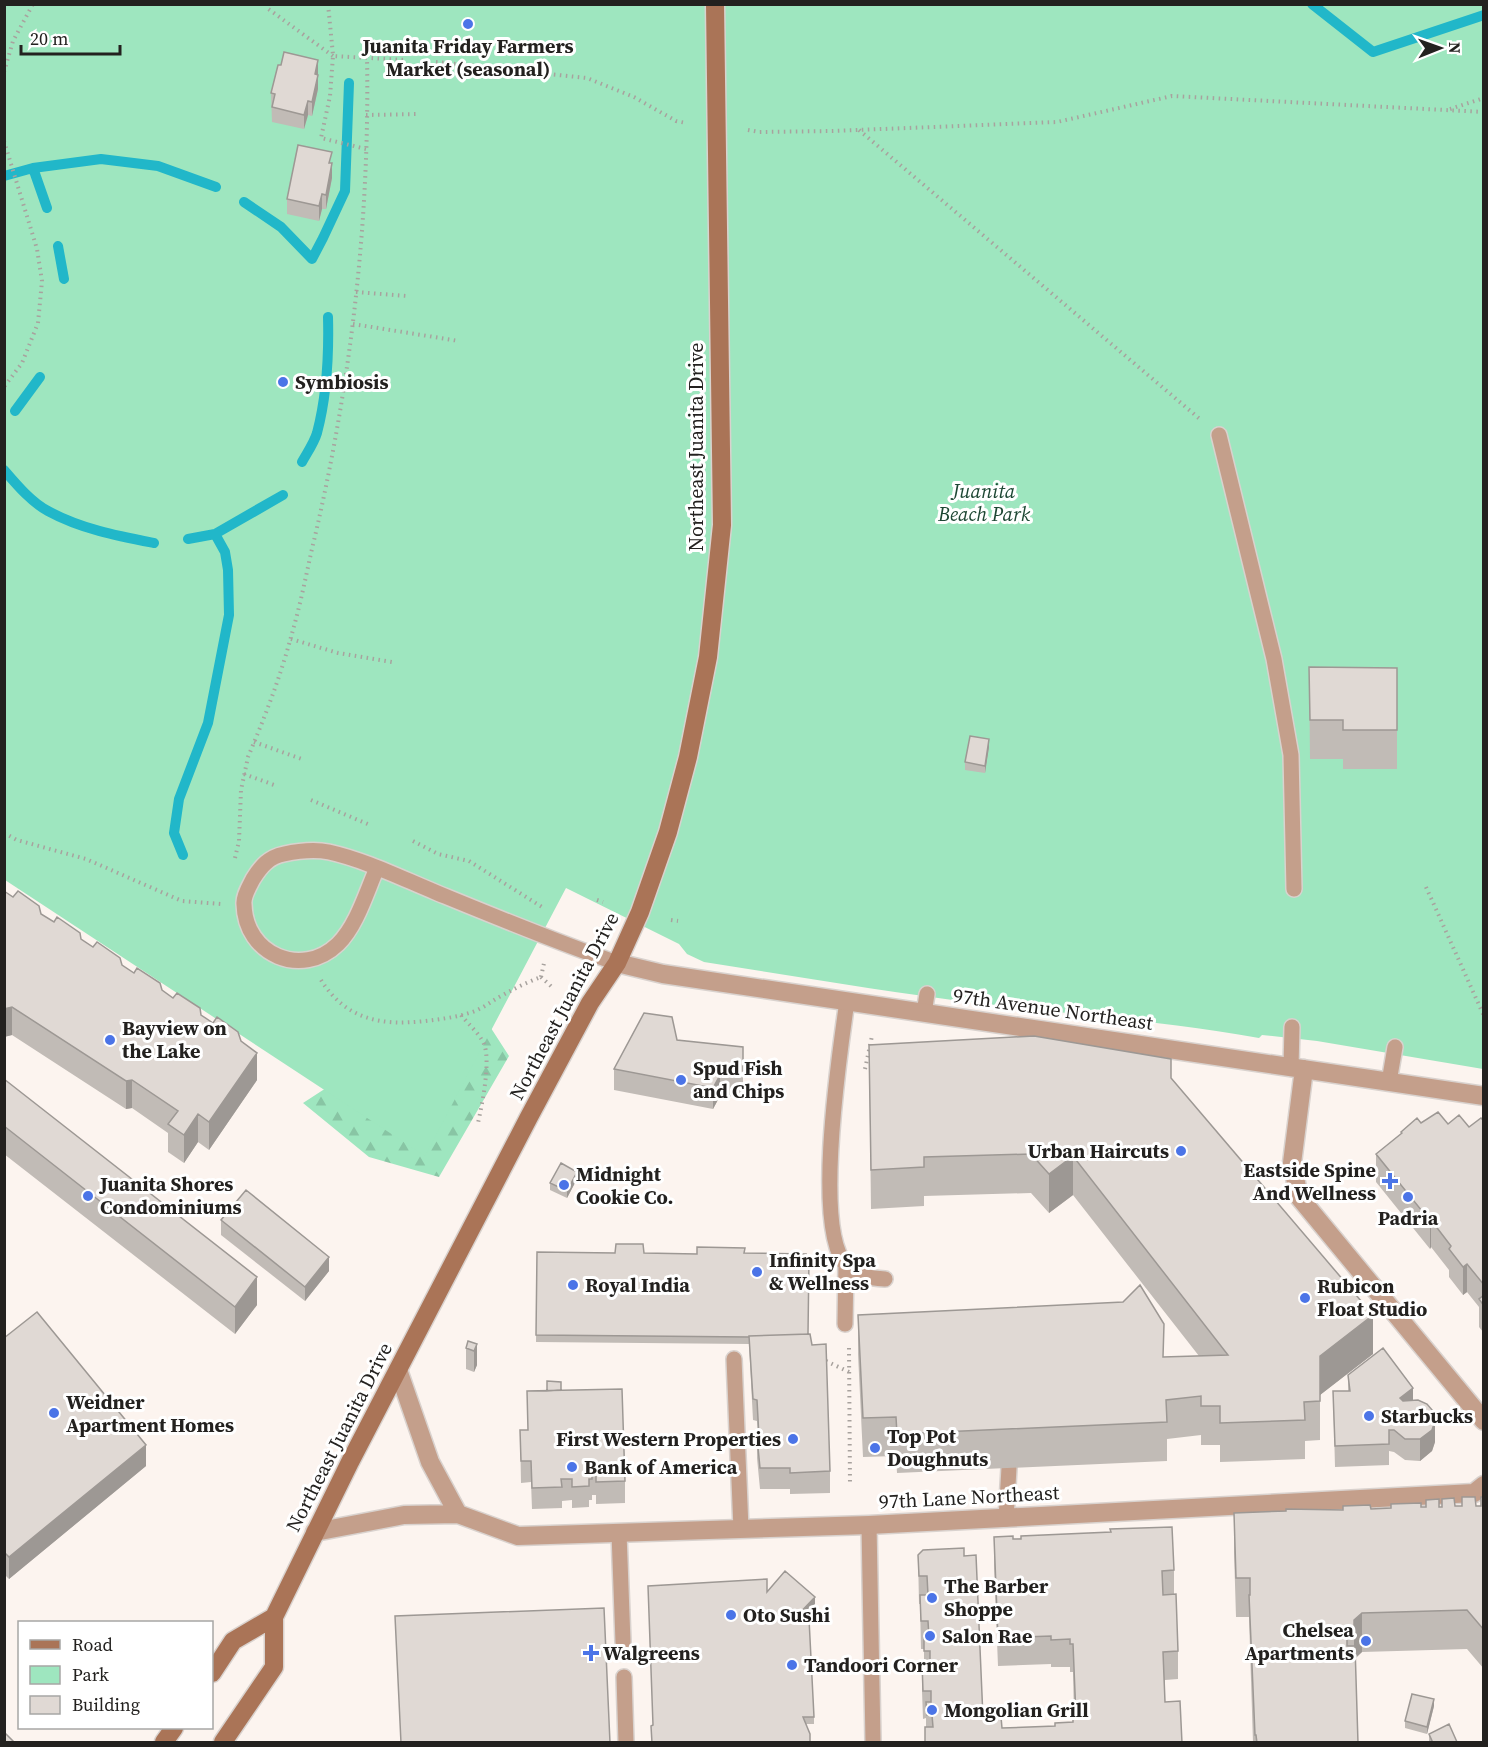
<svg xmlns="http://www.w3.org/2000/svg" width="1488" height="1747" font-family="'Source Serif 4',serif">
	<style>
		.forest { fill: url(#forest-firs) }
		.green { fill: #9ee6bf }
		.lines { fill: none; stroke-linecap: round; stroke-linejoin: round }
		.stream { stroke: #21b7c9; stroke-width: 10 }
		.lane-casing { stroke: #d9d2ce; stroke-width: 18 }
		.street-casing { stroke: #d9d2ce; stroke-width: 21 }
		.secondary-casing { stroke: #d9d2ce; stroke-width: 21 }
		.path { stroke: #a8a29e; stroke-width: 4; stroke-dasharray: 1.5 4.5; stroke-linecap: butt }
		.lane { stroke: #c49f8b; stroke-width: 15 }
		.street { stroke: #c49f8b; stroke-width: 18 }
		.secondary { stroke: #aa7457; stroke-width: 18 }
		.wall { fill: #c1bbb6 }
		.shaded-wall { fill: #9d9894 }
		.building { fill: #e0d9d4; stroke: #9d9894; stroke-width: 1.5 }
		.poi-dot { fill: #4b74e7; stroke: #fff; stroke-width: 2 }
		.labels { text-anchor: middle; stroke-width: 6; stroke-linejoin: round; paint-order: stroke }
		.poi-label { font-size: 20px; font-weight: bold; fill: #23211f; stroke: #fff; text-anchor: start }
		.street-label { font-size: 20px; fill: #23211f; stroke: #fff }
		.park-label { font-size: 20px; font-style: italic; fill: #1d4733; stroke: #fff }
	</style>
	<defs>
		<pattern id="forest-firs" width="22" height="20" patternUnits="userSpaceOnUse" patternTransform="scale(1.5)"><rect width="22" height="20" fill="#9ee6bf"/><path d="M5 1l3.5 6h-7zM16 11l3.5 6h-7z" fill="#88c5a4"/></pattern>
	</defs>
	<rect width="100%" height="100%" fill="#fcf4ef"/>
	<path class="forest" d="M458,977L509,1056L439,1177L369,1157L303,1103L397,1042Z"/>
	<path class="green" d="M4,5H1483V1069L1317,1041L1262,1035L1259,1038C1166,1021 1072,1015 978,1003C886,992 795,976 704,962L687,954L679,944L566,888L425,1156L5,880Z"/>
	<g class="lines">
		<path class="stream" d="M1312,4L1373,52L1484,15
			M33,168L47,208
			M4,176L33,168L101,159L158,166L216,187
			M244,202L281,227L312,259L323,238L345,191L349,83
			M58,246L64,279
			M15,411L40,377
			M302,462C307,453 314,443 317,433C327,395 329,355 328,317
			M4,470C16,484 31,502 48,511C81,529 118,536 154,543
			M188,539L215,534L283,495
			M183,855L174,833L179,799L208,723L229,615L228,570L225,552L215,534"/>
		<g class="lane-casing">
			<path id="lane" d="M1219,435L1274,659L1291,755L1294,889
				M377,868C366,893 357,925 338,944C302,979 245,955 244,904C243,896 250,885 253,879C261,866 269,857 284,854C298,851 314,849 329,852C365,860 401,878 435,892C496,917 556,942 617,963
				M847,1001C840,1051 812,1231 847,1266C858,1277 871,1278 885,1279
				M924,1013L927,994
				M1291,1067L1292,1027
				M1389,1082L1395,1047
				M845,1324L846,1265
				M734,1359L741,1529
				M1006,1519L1009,1468
				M869,1525L873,1742
				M619,1533L623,1642
				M624,1677L626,1742"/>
		</g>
		<g class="street-casing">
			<path id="street" d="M617,963L663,974L1484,1096
				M1304,1069L1292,1163L1299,1197L1484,1421
				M398,1370L430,1462L458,1514
				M315,1532L404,1515L458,1514L518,1536L869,1525L1474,1493L1484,1485"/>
		</g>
		<g class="secondary-casing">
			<path id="secondary" d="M212,1673L233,1641L274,1617
				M164,1742L174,1728
				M223,1742L274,1667V1617L350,1462L529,1117L590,1003L617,963L640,912L668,832L688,757L708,657L722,525L715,4"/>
		</g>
		<path class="path" d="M267,4V8L333,56
			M328,4L333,55
			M436,62L497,68
			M4,72L13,41L33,4
			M530,72L587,78L634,97L676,121L686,123
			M1450,109L1484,98
			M366,115L419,114
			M748,130L759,132L833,131L1057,122L1172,96L1484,112
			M859,130L1201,420
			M4,141L37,249L42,281L38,323L22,363L4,387
			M366,149L321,138L330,96L333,56L406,60
			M356,292L407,296
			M353,324L459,341
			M291,639L338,653L392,662
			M254,742L302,759
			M244,774L277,786
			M311,800L370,825
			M4,833L17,840L86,859L182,901L221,904
			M413,841L438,854L469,861L542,907
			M235,858L239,841L241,790L248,757C264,719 280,678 291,637C299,610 305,581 311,553C350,392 370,223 367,57
			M1426,887L1484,1016
			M597,900L603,902
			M671,920L678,921
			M541,977L553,988
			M541,977L544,963
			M321,980C346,1020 382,1026 425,1021C442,1019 459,1017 475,1011C485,1007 493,1000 503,995C515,988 528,982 541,977
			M461,1015C469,1025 479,1033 484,1044C491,1061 482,1105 478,1123
			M865,1069L872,1036
			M849,1348L850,1485
			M826,1361L849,1372"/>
		<use href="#lane" class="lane"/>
		<use href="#street" class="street"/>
		<use href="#secondary" class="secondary"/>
	</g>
	<path class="wall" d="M318,60V89L312,116L308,115L304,129L272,122L271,93L281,65Z
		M332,163V178L326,209H322L319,221L287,214V199Z
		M1309,667L1397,668V769H1343V759H1310Z
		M989,747L985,773L965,770V762Z
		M4,891L241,1041L257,1080L209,1150L198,1142L184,1163L168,1152V1133L132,1108L126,1109L12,1035L4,1037Z
		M677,1040L743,1047V1097L720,1096L713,1109L614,1090V1069Z
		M869,1045L1171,1078L1373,1354L1320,1395V1440L1305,1441V1459L1220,1462V1445H1201V1435L1167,1439V1461L897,1473L896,1456L863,1457L858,1354V1315L1164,1357L1199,1356L1073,1195L1049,1213L1031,1193L924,1196V1206L871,1209Z
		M4,1079L257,1305L235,1334L4,1154Z
		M1484,1121V1333L1479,1327V1307L1467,1292L1463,1295L1449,1277V1270L1431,1247L1430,1249L1376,1182V1154L1401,1135V1132L1421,1123L1448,1124L1469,1127Z
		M577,1179L567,1198L550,1190V1183Z
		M221,1220L329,1271L305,1301L221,1235Z
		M537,1252L697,1254L745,1253L806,1258L808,1334L830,1471V1493L790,1494V1489H760L757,1458V1437H758L757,1421L753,1420L749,1344L536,1342Z
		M4,1338L146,1466L9,1579L4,1574Z
		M477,1344V1365L474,1372L466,1369V1348Z
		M1348,1375L1413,1400L1435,1442L1432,1451L1420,1461L1405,1460L1394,1452L1389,1451V1465L1335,1467L1333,1391H1348Z
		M561,1390L625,1481V1503L596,1504V1495H592V1500H589V1507L572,1508V1500L562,1501V1508L532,1509L531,1482L521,1483L520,1430H528L527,1391Z
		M1484,1497V1669L1467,1649L1362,1652L1355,1659L1358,1743H1253L1249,1617H1236L1234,1552V1513L1481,1506Z
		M1110,1529L1174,1570V1594L1178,1651V1679L1165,1680V1702L1182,1743H925V1727H926V1718L923,1719L922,1691V1663H924V1649H921L920,1604H919L918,1555L964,1556L983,1718L1002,1728L1055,1726L1073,1722L1074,1717L1073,1672H1070V1667H1051V1664L998,1666L994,1565V1537L1013,1539L1110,1532Z
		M767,1592L815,1604L801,1619L814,1717V1724L653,1725Z
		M1434,1706L1427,1734L1405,1728V1721Z
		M1429,1734L1457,1743H1429Z"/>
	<path class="shaded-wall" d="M318,60V89L312,116V102L315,74Z
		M308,101V115L304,129V115Z
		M332,163V178L326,209V195Z
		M322,194V209L319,221V206Z
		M989,739V747L985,773V766Z
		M12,1007V1035L4,1037V1009Z
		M257,1053V1080L209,1150V1122Z
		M720,1075V1096L713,1109V1088Z
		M132,1080V1108L126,1109V1081Z
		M198,1114V1142L184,1163V1135Z
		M1073,1156V1195L1049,1213V1174Z
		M577,1172V1179L567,1198V1191Z
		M1431,1220V1247L1430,1249V1221Z
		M329,1257V1271L305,1301V1287Z
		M1467,1264V1292L1463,1295V1267Z
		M257,1277V1305L235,1334V1307Z
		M1373,1315V1354L1320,1395V1440V1356Z
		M477,1344V1365L474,1372V1351Z
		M1413,1388V1409L1400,1419V1398Z
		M1435,1421V1442L1432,1451L1420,1461V1439Z
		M146,1445V1466L9,1579V1557Z
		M815,1597V1604L794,1627V1619Z
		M1362,1613V1652L1354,1659V1620Z
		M1434,1699V1706L1427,1734V1727Z"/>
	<path class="building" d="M284,52L318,60L315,74L318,75L312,102L308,101L304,115L272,107L275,94L271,93L278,65H281Z
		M298,145L332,152L329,163H332L326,195L322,194L319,206L287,199Z
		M1309,667L1397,668V730H1343V720H1310Z
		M970,736L989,739L985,766L965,762Z
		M4,891L13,897L18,891L39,906L41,914L54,922L57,917L80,933L81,939L93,947L97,942L120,958L122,965L134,973L137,968L160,983L162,990L173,998L177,993L200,1008L201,1015L213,1023L217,1017L238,1032L241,1041L257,1053L209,1122L198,1114L184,1135L168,1124L178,1111L132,1080L126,1081L12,1007L4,1009Z
		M644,1013L672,1017L677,1040L743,1047V1076L720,1075L713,1088L614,1069Z
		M1034,1036L1171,1059V1078L1373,1315L1320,1356V1401L1304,1402L1305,1420L1220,1423V1406H1201V1396L1166,1400L1167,1422L897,1434L896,1417L863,1418L858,1315L1123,1302L1140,1285L1164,1324L1163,1357L1228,1355L1073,1156L1049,1174L1031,1154L924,1157V1167L871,1170L869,1045Z
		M4,1079L257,1277L235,1307L4,1126Z
		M1438,1112L1448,1124L1459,1115L1469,1127L1481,1118L1484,1121V1285L1467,1264L1463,1267L1449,1249L1451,1246L1431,1220L1430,1221L1376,1154L1402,1133L1401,1132L1417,1118L1421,1123Z
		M561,1163L577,1172L567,1191L550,1183Z
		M246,1190L329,1257L305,1287L221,1220Z
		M616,1244H643L644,1253L697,1254V1247L745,1248L744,1253L806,1254L805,1258H809L808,1334L749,1336V1337L536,1335L537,1252L615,1253Z
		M1484,1295V1306L1479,1299Z
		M37,1312L146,1445L9,1557L4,1552V1338Z
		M810,1334L812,1345L826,1344L830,1471L790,1473V1468H760L757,1437H759L757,1400L753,1399L749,1336Z
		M468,1341L477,1344L474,1351L466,1348Z
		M1383,1348L1413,1388L1400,1398L1403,1401L1418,1400L1427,1404L1433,1411L1435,1421L1432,1430L1420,1439H1405L1394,1430H1389V1444L1335,1446L1333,1391H1350L1348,1375Z
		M547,1381L561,1382V1390L547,1391Z
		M622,1389L625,1481L596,1482V1473H592V1479H589V1486L572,1487V1479H561L562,1487L532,1488L531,1461H521L520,1430H528L527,1391Z
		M1462,1497H1475L1476,1506H1481V1497H1484V1630L1467,1610L1362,1613L1354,1620V1638H1347V1646H1355L1358,1743H1257L1256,1735H1255L1249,1595H1250V1578H1236L1234,1513L1286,1511V1509L1343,1510V1506L1370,1505L1371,1509L1391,1508V1504L1421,1503V1507H1426V1500L1439,1499V1507H1442V1499L1454,1498L1455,1506H1462Z
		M1172,1527L1174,1570L1162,1571L1163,1595L1176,1594L1178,1651L1163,1652L1165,1702L1180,1701L1182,1743H925V1727H933L932,1715H927L926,1702H931V1691H923L922,1663H930V1651H924V1638H929L928,1621H921L920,1595H928L927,1576H919L918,1555L923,1550L964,1548V1556L976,1555L983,1718L1001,1717L1002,1728L1055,1726V1723L1073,1722V1718L1076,1717L1073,1644H1070V1639L1051,1640V1636L998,1638L994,1537L1013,1536V1539H1021V1536L1111,1532L1110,1529Z
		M785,1571L815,1597L794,1619H809L814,1717H803L810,1734V1743H652L651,1726L653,1725L648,1586L767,1579V1592Z
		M604,1608L610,1743H401L395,1616Z
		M1412,1694L1434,1699L1427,1727L1405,1721Z
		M1449,1724L1457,1742L1433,1743L1429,1734Z
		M4,1732L15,1743H4Z"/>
	<g class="poi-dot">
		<circle cx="468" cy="24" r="6"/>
		<circle cx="283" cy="382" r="6"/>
		<circle cx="110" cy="1040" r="6"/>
		<circle cx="681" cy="1080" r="6"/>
		<circle cx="1181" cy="1151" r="6"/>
		<path d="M1387 1172h6v6h6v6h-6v6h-6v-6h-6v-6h6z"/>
		<circle cx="564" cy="1185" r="6"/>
		<circle cx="88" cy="1196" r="6"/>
		<circle cx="1408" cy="1197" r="6"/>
		<circle cx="757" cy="1272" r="6"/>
		<circle cx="573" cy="1285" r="6"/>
		<circle cx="1305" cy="1298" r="6"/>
		<circle cx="54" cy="1413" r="6"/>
		<circle cx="1369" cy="1416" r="6"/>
		<circle cx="793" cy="1439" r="6"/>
		<circle cx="875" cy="1448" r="6"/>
		<circle cx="572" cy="1467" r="6"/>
		<circle cx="932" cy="1598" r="6"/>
		<circle cx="731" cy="1615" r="6"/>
		<circle cx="930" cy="1636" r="6"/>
		<circle cx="1366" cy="1641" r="6"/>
		<path d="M588 1644h6v6h6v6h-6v6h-6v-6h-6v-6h6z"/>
		<circle cx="792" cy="1665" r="6"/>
		<circle cx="932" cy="1710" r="6"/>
	</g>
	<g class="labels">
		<g class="poi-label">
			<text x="468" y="53" text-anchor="middle">Juanita Friday Farmers<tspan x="468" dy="23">Market (seasonal)</tspan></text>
			<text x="295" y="389">Symbiosis</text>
			<text x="122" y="1035">Bayview on<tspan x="122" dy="23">the Lake</tspan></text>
			<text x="693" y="1075">Spud Fish<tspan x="693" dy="23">and Chips</tspan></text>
			<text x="1169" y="1158" text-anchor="end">Urban Haircuts</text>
			<text x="1376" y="1177" text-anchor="end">Eastside Spine<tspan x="1376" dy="23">And Wellness</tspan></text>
			<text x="576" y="1181">Midnight<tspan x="576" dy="23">Cookie Co.</tspan></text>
			<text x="100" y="1191">Juanita Shores<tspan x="100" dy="23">Condominiums</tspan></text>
			<text x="1408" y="1225" text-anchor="middle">Padria</text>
			<text x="769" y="1267">Infinity Spa<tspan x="769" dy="23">&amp; Wellness</tspan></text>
			<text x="585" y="1292">Royal India</text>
			<text x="1317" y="1293">Rubicon<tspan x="1317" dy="23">Float Studio</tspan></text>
			<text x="66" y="1409">Weidner<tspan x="66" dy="23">Apartment Homes</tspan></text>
			<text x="1381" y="1423">Starbucks</text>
			<text x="887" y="1443">Top Pot<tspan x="887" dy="23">Doughnuts</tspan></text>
			<text x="781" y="1446" text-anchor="end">First Western Properties</text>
			<text x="584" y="1474">Bank of America</text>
			<text x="944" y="1593">The Barber<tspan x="944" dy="23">Shoppe</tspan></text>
			<text x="743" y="1622">Oto Sushi</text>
			<text x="1354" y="1637" text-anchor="end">Chelsea<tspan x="1354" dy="23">Apartments</tspan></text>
			<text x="942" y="1643">Salon Rae</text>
			<text x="603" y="1660">Walgreens</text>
			<text x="804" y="1672">Tandoori Corner</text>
			<text x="944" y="1717">Mongolian Grill</text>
		</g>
		<g class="street-label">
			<text transform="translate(696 447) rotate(-90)" y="7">Northeast Juanita Drive</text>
			<text transform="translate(564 1006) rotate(-62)" y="7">Northeast Juanita Drive</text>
			<text transform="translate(1053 1009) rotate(8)" y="7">97th Avenue Northeast</text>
			<text transform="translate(339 1437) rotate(-63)" y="7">Northeast Juanita Drive</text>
			<text transform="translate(969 1497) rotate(-3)" y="7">97th Lane Northeast</text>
		</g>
		<g class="park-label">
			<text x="984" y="498">Juanita<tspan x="984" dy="23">Beach Park</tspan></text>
		</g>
	</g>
	<rect width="1488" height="1747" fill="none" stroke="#23211f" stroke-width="12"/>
	<rect x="18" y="1621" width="195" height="108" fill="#ffffff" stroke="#a7a6a5" stroke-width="1.5"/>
	<rect x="30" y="1640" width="30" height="9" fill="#aa7457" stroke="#a7a6a5" stroke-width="1.5"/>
	<text x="72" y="1651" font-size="18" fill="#23211f">Road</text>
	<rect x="30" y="1666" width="30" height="18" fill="#9ee6bf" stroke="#a7a6a5" stroke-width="1.5"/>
	<text x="72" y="1681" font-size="18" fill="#23211f">Park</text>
	<rect x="30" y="1696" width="30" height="18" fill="#e0d9d4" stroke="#a7a6a5" stroke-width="1.5"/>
	<text x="72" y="1711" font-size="18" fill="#23211f">Building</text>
	<g transform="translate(1440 48) rotate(89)" stroke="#ffffff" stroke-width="4.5" paint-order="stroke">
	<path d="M0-4.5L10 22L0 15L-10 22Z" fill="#23211f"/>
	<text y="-9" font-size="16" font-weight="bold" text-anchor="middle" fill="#23211f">N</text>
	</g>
	<path d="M21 45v9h99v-9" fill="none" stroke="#23211f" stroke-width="3"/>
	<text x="30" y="45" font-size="18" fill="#23211f" stroke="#ffffff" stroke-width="4.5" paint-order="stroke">20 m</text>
</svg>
